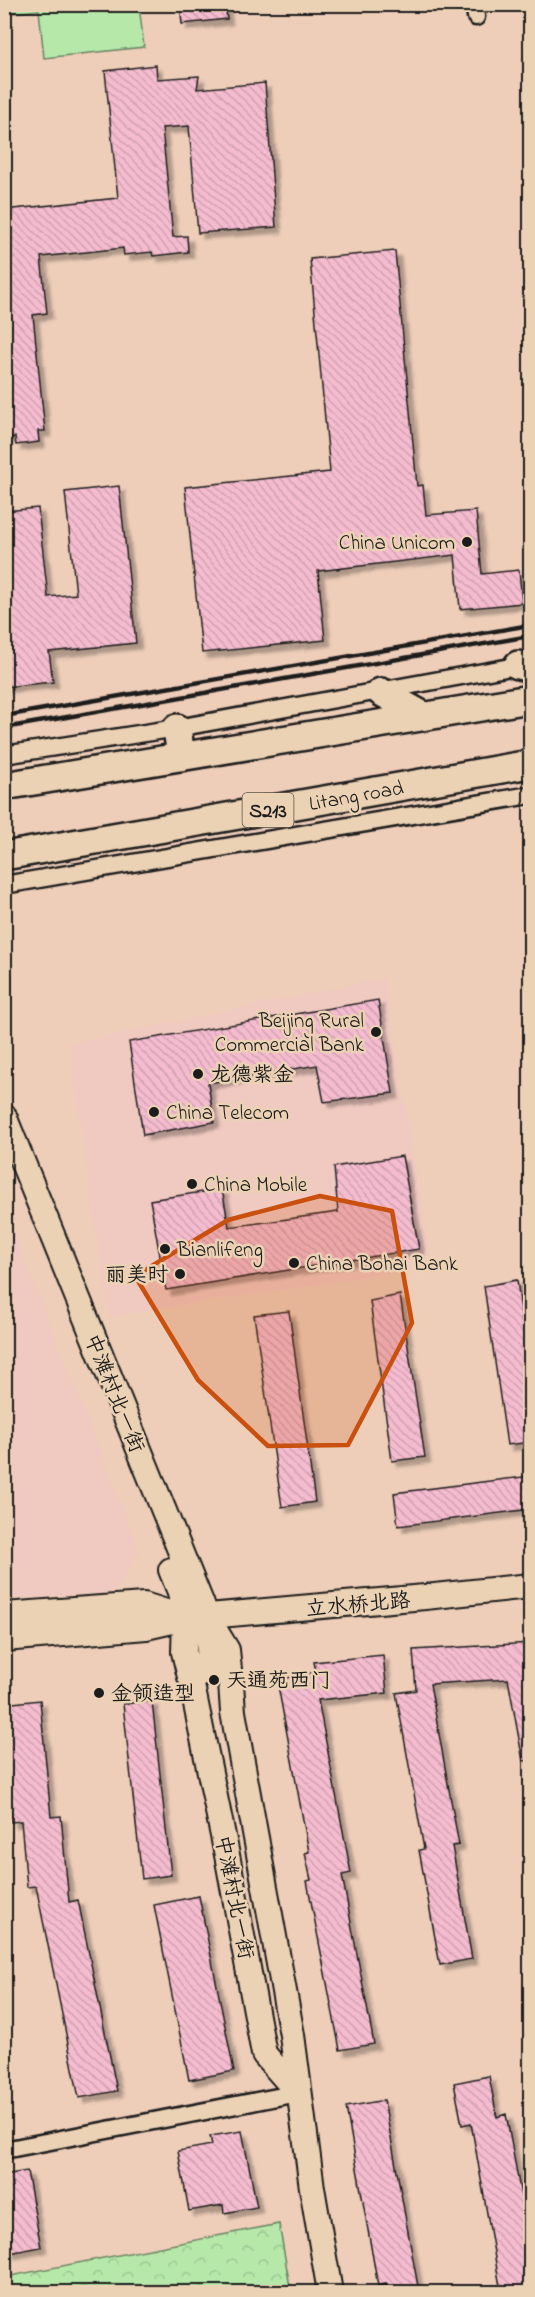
<svg xmlns="http://www.w3.org/2000/svg" width="535" height="2297" font-family="'Indie Flower','LXGW WenKai TC',sans-serif">
	<style>
		.built { fill: #f0c9c0 }
		.park { fill: url(#park-crowns); stroke: #688262; stroke-width: 1.5 }
		.pitch { fill: #b5e8a9; stroke: #688262; stroke-width: 1.5 }
		.building { fill: url(#building-back-hatch); stroke: #1c1c1c; stroke-width: 1.5; filter: url(#shadow) }
		.lines { fill: none; stroke-linecap: round; stroke-linejoin: round }
		.street-casing { stroke: #1c1c1c; stroke-width: 21 }
		.secondary-casing { stroke: #1c1c1c; stroke-width: 28 }
		.primary-casing { stroke: #1c1c1c; stroke-width: 32 }
		.street { stroke: #ecd2b4; stroke-width: 16 }
		.secondary { stroke: #ecd2b4; stroke-width: 24 }
		.primary { stroke: #ecd2b4; stroke-width: 27 }
		.rail { stroke: #1c1c1c; stroke-width: 4.5 }
		.marked { fill: #c9500e; fill-opacity: 0.2; stroke: #c9500e; stroke-width: 4.5; stroke-linejoin: round }
		.poi-dot { fill: #1c1c1c; stroke: #ecd2b4; stroke-width: 2 }
		.labels { text-anchor: middle; stroke-width: 5; stroke-linejoin: round; paint-order: stroke }
		.shield { fill: #ecd2b4; stroke: #5a534a; stroke-width: 1.5 }
		.shield-label { font-size: 20px; font-weight: bold; fill: #1c1c1c }
		.poi-label { font-size: 21px; fill: #1c1c1c; stroke: #ecd2b4; text-anchor: start }
		.street-label { font-size: 21px; fill: #1c1c1c; stroke: #ecd2b4 }
	</style>
	<defs>
		<pattern id="park-crowns" width="20" height="18" patternUnits="userSpaceOnUse" patternTransform="scale(1.5)"><rect width="20" height="18" fill="#b5e8a9"/><path d="M2 6a3 3 0 1 1 6 0M12 15a3 3 0 1 1 6 0" fill="none" stroke="#9bc691"/></pattern>
		<pattern id="building-back-hatch" width="6" height="6" patternUnits="userSpaceOnUse" patternTransform="scale(1.5)"><rect width="6" height="6" fill="#f5bccf"/><path d="M-1 5l2 2M0 0l6 6M5-1l2 2" fill="none" stroke="#d1a1b1"/></pattern>
		<filter id="shadow"><feDropShadow dx="5.5" dy="5.5" stdDeviation="1.5" flood-color="#0004"/></filter>
	</defs>
	<rect width="100%" height="100%" fill="#eeceb9"/>
	<filter id="ink" filterUnits="userSpaceOnUse"><feTurbulence type="fractalNoise" baseFrequency=".0167" numOctaves="2"/><feDisplacementMap in="SourceGraphic" scale="12" xChannelSelector="R" yChannelSelector="G"/><feConvolveMatrix kernelMatrix="1 2 1 2 8 2 1 2 1" color-interpolation-filters="sRGB"/></filter>
	<g filter="url(#ink)">
		<path class="built" d="M384,978L432,1267L109,1317L69,1044Z
			M5,1210L140,1552L113,1593L5,1599Z"/>
		<path class="park" d="M279,2224L291,2292H5V2277Z"/>
		<path class="pitch" d="M4,5H139L144,47L44,58L39,10L5,14Z"/>
		<path class="building" d="M180,4H225L227,19L182,24Z
			M156,65L157,79L199,76L197,89L265,83L276,227L198,233L189,126L162,128L173,237L187,236L188,252L153,256L152,252L124,255L123,248L41,257L47,313L33,315L45,431H38L39,442L16,445L15,437L4,438V210L118,198L105,71Z
			M395,251L417,486L423,485L426,515L476,511L482,574L519,570L522,603L460,609L455,555L318,571L325,640L202,653L185,487L330,472L310,259Z
			M119,486L136,643L49,652L53,682L4,687V511L38,508L48,597L76,594L65,492Z
			M378,1000L393,1093L324,1102L317,1065L208,1083L214,1122L143,1135L129,1042Z
			M402,1156L419,1249L166,1290L150,1200L222,1189L229,1227L338,1212L334,1167Z
			M517,1280L531,1386V1442L507,1445L484,1286Z
			M400,1295L425,1457L392,1461L370,1301Z
			M289,1311L315,1502L282,1507L254,1315Z
			M531,1476V1509L398,1526L394,1493Z
			M531,1643V1760L523,1761L508,1679L430,1684L459,1845L452,1846L472,1959L440,1965L419,1850L424,1849L396,1693L416,1690L413,1650Z
			M383,1655L387,1693L318,1700L351,1873L342,1875L374,2044L340,2050L307,1881L311,1880L305,1853L309,1852L277,1680L316,1672L314,1662Z
			M40,1700L51,1817L61,1816L69,1902L78,1900L117,2091L79,2098L36,1886L27,1887L21,1821L11,1822L4,1750V1704Z
			M152,1701L171,1875L142,1879L123,1704Z
			M199,1896L234,2071L189,2080L154,1905Z
			M489,2076L497,2117L506,2114L531,2249V2292H501L471,2123L462,2125L454,2083Z
			M384,2100L419,2292H387L386,2284L378,2286L346,2107Z
			M242,2131L257,2207L224,2213L223,2205L189,2211L178,2151L212,2145L210,2136Z
			M27,2171L41,2247L9,2253L8,2245L4,2246V2175Z"/>
		<g class="lines">
			<g class="street-casing">
				<path id="street" d="M475,4L476,17
					M4,755L177,728L527,664
					M4,885L530,795
					M4,2150L298,2093"/>
			</g>
			<g class="secondary-casing">
				<path id="secondary" d="M4,1116L207,1617L210,1674
					M171,1570L180,1592L185,1618L184,1652L190,1677
					M4,1615L144,1605L185,1618
					M210,1622L227,1650L229,1670
					M4,1639L146,1627L185,1618L425,1597L530,1586
					M231,1683L233,1712L292,2035L312,2188L330,2292
					M193,1690L228,1860L264,2054L298,2093"/>
			</g>
			<g class="primary-casing">
				<path id="primary" d="M518,665L530,668
					M381,692L424,716
					M177,728L181,757
					M4,786L530,699
					M4,856L530,764"/>
			</g>
			<use href="#street" class="street"/>
			<use href="#secondary" class="secondary"/>
			<use href="#primary" class="primary"/>
			<path class="rail" d="M4,716L530,625
				M4,728L530,636"/>
		</g>
	</g>
	<path class="marked" d="M320,1196L392,1211L412,1323L348,1445L268,1446L198,1380L135,1276L228,1220Z"/>
	<g class="poi-dot">
		<circle cx="467" cy="542" r="6"/>
		<circle cx="376" cy="1032" r="6"/>
		<circle cx="198" cy="1074" r="6"/>
		<circle cx="154" cy="1112" r="6"/>
		<circle cx="192" cy="1184" r="6"/>
		<circle cx="165" cy="1249" r="6"/>
		<circle cx="294" cy="1263" r="6"/>
		<circle cx="180" cy="1274" r="6"/>
		<circle cx="214" cy="1680" r="6"/>
		<circle cx="99" cy="1693" r="6"/>
	</g>
	<g class="labels">
		<rect class="shield" x="242.5" y="793" width="51" height="34" rx="4.5"/>
		<g class="shield-label">
			<text x="268" y="817">S213</text>
		</g>
		<g class="poi-label">
			<text x="455" y="549" text-anchor="end">China Unicom</text>
			<text x="364" y="1027" text-anchor="end">Beijing Rural<tspan x="364" dy="24">Commercial Bank</tspan></text>
			<text x="210" y="1081">龙德紫金</text>
			<text x="166" y="1119">China Telecom</text>
			<text x="204" y="1191">China Mobile</text>
			<text x="177" y="1256">Bianlifeng</text>
			<text x="306" y="1270">China Bohai Bank</text>
			<text x="168" y="1281" text-anchor="end">丽美时</text>
			<text x="226" y="1687">天通苑西门</text>
			<text x="111" y="1700">金领造型</text>
		</g>
		<g class="street-label">
			<text transform="translate(356 795) rotate(-10)" y="7">Litang road</text>
			<text transform="translate(115 1393) rotate(68)" y="7">中滩村北一街</text>
			<text transform="translate(358 1604) rotate(-5)" y="7">立水桥北路</text>
			<text transform="translate(235 1897) rotate(79)" y="7">中滩村北一街</text>
		</g>
	</g>
	<rect width="535" height="2297" fill="none" stroke="#ecd2b4" stroke-width="24"/>
	<rect x="12" y="12" width="511" height="2273" fill="none" stroke="#1c1c1c" stroke-width="2" filter="url(#ink)"/>
</svg>
